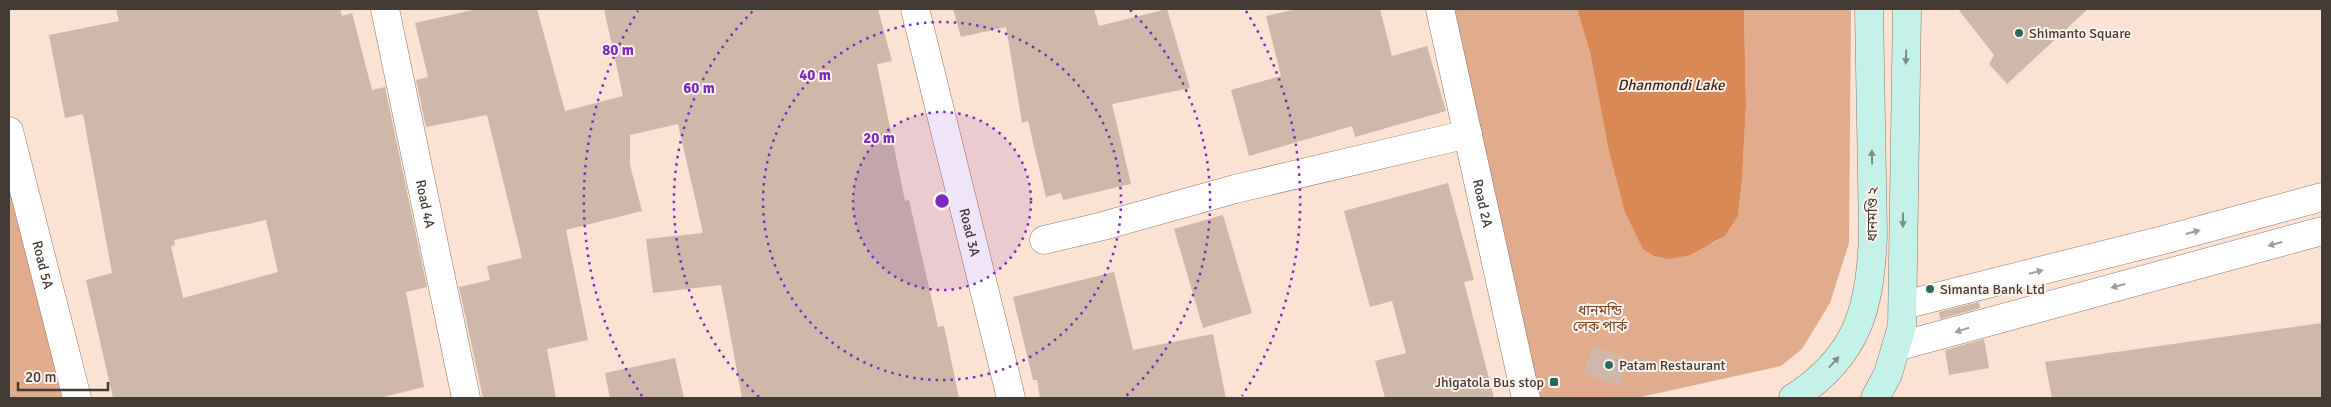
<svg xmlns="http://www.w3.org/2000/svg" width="2331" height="407" font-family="Signika,'Noto Sans Bengali',sans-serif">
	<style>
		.green { fill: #e1ac8c }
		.water { fill: #d98956 }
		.building { fill: #cfb7a9; fill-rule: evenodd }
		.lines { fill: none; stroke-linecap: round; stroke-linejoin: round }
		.minor-casing { stroke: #8f786b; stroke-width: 29 }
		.tertiary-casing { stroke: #8f786b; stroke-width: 29 }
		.secondary-casing { stroke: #8f786b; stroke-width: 29 }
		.minor { stroke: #fff; stroke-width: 28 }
		.tertiary { stroke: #fff; stroke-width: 28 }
		.secondary { stroke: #c4f2e8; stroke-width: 28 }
		.oneway { fill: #7e8d86 }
		.oneway2 { fill: #a29d9a }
		.ring { fill: none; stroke: #7b2cbf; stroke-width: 2.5; stroke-dasharray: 2.5 5 }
		.poi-dot { fill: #286b5c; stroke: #fdf2ec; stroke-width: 2 }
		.labels { text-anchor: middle; stroke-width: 4; stroke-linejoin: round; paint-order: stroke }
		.poi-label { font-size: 14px; fill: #453b35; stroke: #fdf2ec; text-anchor: start }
		.street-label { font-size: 14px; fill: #453b35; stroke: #fdf2ec }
		.park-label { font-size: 14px; fill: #7b4622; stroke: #fdf2ec }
		.water-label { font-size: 15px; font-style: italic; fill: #44240f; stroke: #fdf2ec }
		.centre { fill: #7b2cbf; stroke: #fdf2ec; stroke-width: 2.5 }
		.ring-label { font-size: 15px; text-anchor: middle; font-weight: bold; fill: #7b2cbf; stroke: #fdf2ec; stroke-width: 4; stroke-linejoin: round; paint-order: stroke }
	</style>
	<rect width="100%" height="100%" fill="#fbe2d3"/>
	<path class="green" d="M1443,9H1577L1591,56L1712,244L1725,236L1738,216L1742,180L1746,105L1744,9H1851L1849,243L1830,303L1802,349L1781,366L1636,398H1536Z
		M9,153L77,398H9Z"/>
	<path class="water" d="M1577,9H1744L1746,105L1742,180L1738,216L1725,236L1690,255L1669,259L1654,256L1643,249L1625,212L1609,151L1591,56Z"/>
	<path class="building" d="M116,9H340L342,16L352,13L372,90L385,87L427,287L406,292L424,387L379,398H113L86,280L112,273L83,114L65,118L49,35L119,21ZM266,220L278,272L183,298L171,246L175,245L174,240Z
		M477,9H537L565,111L623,96L604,9H878L892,61L877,64L905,201L909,200L938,327L944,326L959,398H742L721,285L653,293L646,239L703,233L678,124L630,135V165L642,211L566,230L588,340L547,349L556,398H483L459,287L490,280L487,266L522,258L487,115L426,127L416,80L428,77L415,23Z
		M953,9H1094L1099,26L1167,9L1190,88L1112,104L1131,184L1063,200L1061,193L1046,197L1028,121L1022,123L1006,27L961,37Z
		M1297,9H1380L1392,56L1427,46L1446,111L1355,137L1352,126L1249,156L1231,90L1281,76L1266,16Z
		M1958,9H2088L2007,84L1989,64L1994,55Z
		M1448,183L1474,280L1464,282L1494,398H1385L1375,361L1406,353L1392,301L1370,307L1344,211Z
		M1223,215L1252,313L1203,328L1174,229Z
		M1114,272L1133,350L1213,334L1226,398H1040L1037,380H1033L1013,297Z
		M1979,302L1980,308L1940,319L1939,312Z
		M2322,323V398H2052L2045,362Z
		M1984,339L1989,368L1949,375L1945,350Z
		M1593,346L1628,359L1619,386L1583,373Z
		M675,358L684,398H610L605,373Z"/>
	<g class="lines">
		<g class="minor-casing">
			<g id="minor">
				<path id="s1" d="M385,9L466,398"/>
				<path id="s2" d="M915,9L1011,398"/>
				<path id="s3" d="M1440,9L1526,398"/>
				<path id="s4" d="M9,131L77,398"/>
				<path d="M1044,240L1103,226L1235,189L1468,134"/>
			</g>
		</g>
		<g class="tertiary-casing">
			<path id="tertiary" d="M1904,305L2167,239L2322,197
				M1896,347L2322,231"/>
		</g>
		<g class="secondary-casing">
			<path id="secondary" d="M1793,398C1858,356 1870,309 1873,235L1869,9
				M1875,398L1888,374L1902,326L1907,9"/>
		</g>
		<use href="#minor" class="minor"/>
		<use href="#tertiary" class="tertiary"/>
		<use href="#secondary" class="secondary"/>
	</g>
	<defs><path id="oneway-solid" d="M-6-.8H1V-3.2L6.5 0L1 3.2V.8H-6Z" transform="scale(1.25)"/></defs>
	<g class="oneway">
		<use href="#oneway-solid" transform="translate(1906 57) rotate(92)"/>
		<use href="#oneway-solid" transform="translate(1872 157) rotate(-91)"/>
		<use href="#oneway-solid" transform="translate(1903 220) rotate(90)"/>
		<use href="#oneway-solid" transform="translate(1834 362) rotate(-48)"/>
	</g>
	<g class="oneway2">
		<use href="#oneway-solid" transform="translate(2193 232) rotate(-15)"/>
		<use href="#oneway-solid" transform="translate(2275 244) rotate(165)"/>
		<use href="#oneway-solid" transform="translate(2036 272) rotate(-14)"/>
		<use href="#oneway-solid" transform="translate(2118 286) rotate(165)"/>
		<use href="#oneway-solid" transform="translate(1962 330) rotate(163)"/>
	</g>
	<circle cx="942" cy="201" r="89" fill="#7b2cbf" fill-opacity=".12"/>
	<g class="ring">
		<circle cx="942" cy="201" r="89"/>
		<circle cx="942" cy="201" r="179"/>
		<path d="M759 397A268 268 0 0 1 754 10M1130 10A268 268 0 0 1 1125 397"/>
		<path d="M642 396A358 358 0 0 1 638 11M1246 11A358 358 0 0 1 1242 396"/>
	</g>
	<g class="poi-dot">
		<circle cx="2019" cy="33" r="5"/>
		<circle cx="1930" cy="289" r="5"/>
		<circle cx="1609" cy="365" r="5"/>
		<rect x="1549" y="377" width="10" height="10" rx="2.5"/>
	</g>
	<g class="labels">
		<g class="poi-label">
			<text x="2029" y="38">Shimanto Square</text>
			<text x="1940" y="294">Simanta Bank Ltd</text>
			<text x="1619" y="370">Patam Restaurant</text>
			<text x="1544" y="387" text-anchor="end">Jhigatola Bus stop</text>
		</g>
		<g class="street-label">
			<text dy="5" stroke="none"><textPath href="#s3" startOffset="199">Road 2A</textPath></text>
			<text dy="5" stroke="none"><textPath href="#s1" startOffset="199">Road 4A</textPath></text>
			<text transform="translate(1872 214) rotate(-90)" y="5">ধানমণ্ডি ২</text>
			<text dy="5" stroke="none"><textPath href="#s2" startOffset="230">Road 3A</textPath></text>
			<text dy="5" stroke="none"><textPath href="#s4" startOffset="138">Road 5A</textPath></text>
		</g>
		<g class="park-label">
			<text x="1600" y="315">ধানমন্ডি<tspan x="1600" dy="16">লেক পার্ক</tspan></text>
		</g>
		<g class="water-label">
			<text x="1671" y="90">Dhanmondi Lake</text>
		</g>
	</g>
	<circle cx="942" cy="201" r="8" class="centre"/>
	<g class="ring-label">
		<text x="618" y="55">80 m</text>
		<text x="815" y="80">40 m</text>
		<text x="699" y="93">60 m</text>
		<text x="879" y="143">20 m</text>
	</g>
	<rect width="2331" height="407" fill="none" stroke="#453b35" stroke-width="20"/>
	<path d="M18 382v8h90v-8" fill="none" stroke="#453b35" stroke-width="2.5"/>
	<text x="25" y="382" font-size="15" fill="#453b35" stroke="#fdf2ec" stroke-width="4" paint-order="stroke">20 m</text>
</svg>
